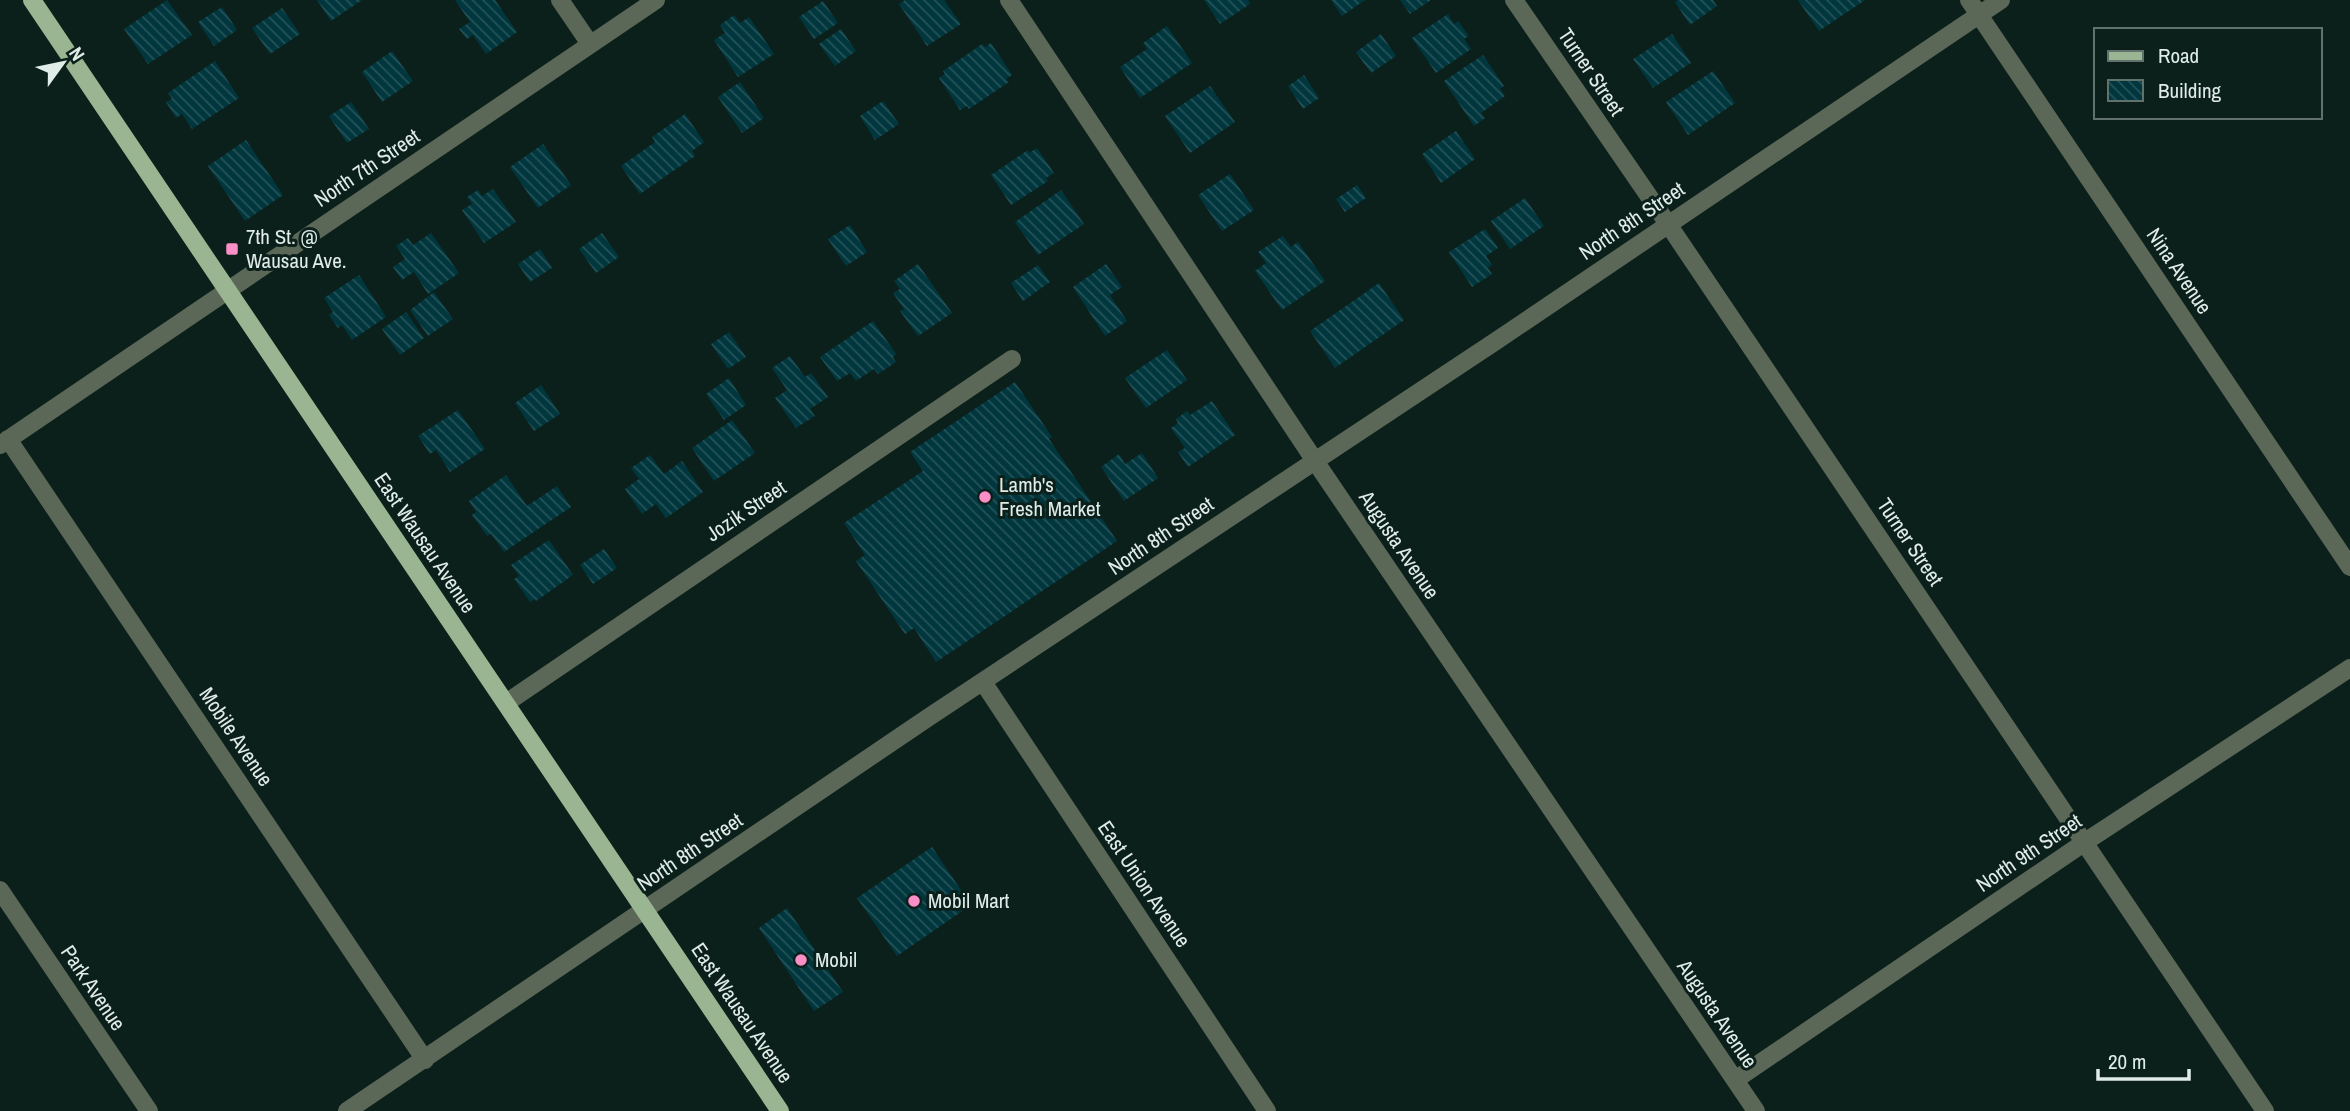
<svg xmlns="http://www.w3.org/2000/svg" width="2350" height="1111" font-family="'Archivo Narrow',sans-serif">
	<style>
		.building { fill: url(#building-back-hatch) }
		.lines { fill: none; stroke-linecap: round; stroke-linejoin: round }
		.street { stroke: #5b6757; stroke-width: 18 }
		.primary { stroke: #9ab592; stroke-width: 18 }
		.poi-dot { fill: #fa8fc8; stroke: #0c201b; stroke-width: 2.5 }
		.labels { text-anchor: middle; stroke-width: 6; stroke-linejoin: round; paint-order: stroke }
		.street-label { font-size: 21px; fill: #e0ece8; stroke: #0c201b }
		.poi-label { font-size: 21px; fill: #e0ece8; stroke: #0c201b; text-anchor: start }
	</style>
	<defs>
		<pattern id="building-back-hatch" width="6" height="6" patternUnits="userSpaceOnUse" patternTransform="scale(1.75)"><rect width="6" height="6" fill="#00363d"/><path d="M-1 5l2 2M0 0l6 6M5-1l2 2" fill="none" stroke="#255359"/></pattern>
	</defs>
	<rect width="100%" height="100%" fill="#0c201b"/>
	<path class="building" d="M167,0L192,35L148,64L124,29Z
		M317,0H362L331,21Z
		M455,0H495L517,32L486,54L473,35L467,39L459,29L470,22Z
		M905,0H944L961,24L927,46L899,4Z
		M1204,0H1248L1250,4L1220,24Z
		M1331,0H1365L1342,16Z
		M1400,0H1431L1410,14Z
		M1678,0H1713L1717,6L1690,25L1675,2Z
		M1798,0H1865L1819,31Z
		M823,1L838,23L814,39L799,17Z
		M222,7L237,30L214,46L198,22Z
		M282,8L300,34L270,54L252,28Z
		M1448,14L1454,24L1458,21L1469,36L1464,39L1471,49L1436,73L1412,38Z
		M734,15L740,23L749,17L774,54L738,77L714,40L725,33L720,25Z
		M1167,26L1192,63L1140,98L1120,67L1147,49L1143,43Z
		M841,29L856,51L835,66L819,44Z
		M1381,34L1396,56L1371,73L1356,52Z
		M1672,34L1691,63L1653,88L1633,59Z
		M991,43L1012,75L1006,79L1009,82L969,109L967,106L960,110L939,78L945,74L943,71L982,44L985,47Z
		M392,51L413,81L382,102L362,72Z
		M1483,55L1504,86L1500,89L1505,96L1481,113L1485,118L1474,126L1444,81Z
		M215,61L239,98L192,129L182,114L176,118L166,102L172,99L168,93Z
		M1713,71L1735,103L1688,135L1666,102Z
		M1304,75L1319,98L1303,109L1288,86Z
		M740,82L764,118L742,133L718,97Z
		M1210,86L1235,122L1190,153L1165,116Z
		M883,101L899,124L875,140L860,116Z
		M351,102L369,129L347,143L329,116Z
		M685,114L704,142L692,151L695,156L640,194L621,166L655,142L652,137Z
		M1456,131L1475,159L1441,183L1422,154Z
		M246,140L283,195L245,221L208,166Z
		M543,144L571,185L538,208L510,167Z
		M1037,148L1054,173L1046,178L1048,181L1011,205L991,175L1028,150L1029,153Z
		M1230,174L1254,210L1222,231L1198,195Z
		M1357,185L1366,198L1345,212L1336,199Z
		M493,189L516,222L484,243L462,210L472,204L467,197L478,190L482,196Z
		M1061,190L1084,224L1038,255L1015,222Z
		M1525,198L1544,226L1510,249L1491,221Z
		M850,225L867,252L846,266L828,239Z
		M1485,229L1498,248L1486,256L1492,265L1488,268L1492,274L1472,287L1449,252Z
		M431,233L459,273L428,294L414,272L402,280L393,267L405,259L396,246L408,238L413,245Z
		M602,233L619,257L596,273L579,249Z
		M1283,236L1291,247L1298,242L1325,281L1282,310L1255,271L1266,263L1258,252Z
		M540,249L552,268L530,282L518,264Z
		M918,264L952,313L918,336L900,311L904,309L893,293L900,289L894,281Z
		M1106,264L1122,287L1110,295L1127,321L1105,336L1073,287Z
		M1038,265L1050,282L1023,301L1011,283Z
		M359,275L386,317L352,340L342,325L338,328L329,315L333,312L324,298Z
		M1379,283L1404,320L1335,368L1310,331Z
		M434,292L453,319L428,336L410,310Z
		M406,312L424,338L400,355L382,329Z
		M873,321L896,354L893,357L896,362L878,374L874,369L856,381L850,373L837,381L820,357Z
		M729,332L746,357L728,369L711,344Z
		M1167,350L1187,380L1146,408L1125,378Z
		M790,356L805,377L811,373L828,397L810,409L815,416L796,428L775,398L787,390L772,368Z
		M729,378L746,405L724,420L706,394Z
		M1015,382L1052,437L1049,439L1117,541L936,662L914,628L905,634L856,561L865,555L844,523L923,471L910,452Z
		M541,385L560,414L534,431L515,403Z
		M1212,401L1235,435L1188,467L1178,452L1185,448L1171,428L1178,423L1176,419L1187,411L1190,415Z
		M458,410L485,449L450,472L436,450L430,454L418,436Z
		M732,420L755,453L714,481L692,448Z
		M1142,453L1158,478L1124,501L1101,467L1119,454L1125,464Z
		M650,455L664,474L682,461L703,492L666,518L656,504L642,514L625,489L639,479L631,468Z
		M506,475L527,506L557,486L571,507L504,552L491,534L487,536L472,515L476,512L469,501Z
		M549,540L573,575L536,601L535,599L530,602L514,579L519,576L511,565Z
		M604,549L617,568L593,584L580,565Z
		M932,847L971,905L897,956L857,898Z
		M787,908L843,992L814,1011L759,928Z"/>
	<g class="lines">
		<path class="street" d="M560,0L590,44
			M1009,0L1315,461L1756,1111
			M1514,0L1668,224L2265,1111
			M1969,0L2350,567
			M8,439L425,1060
			M0,445L656,0
			M983,682L1267,1111
			M506,703L1012,359
			M0,890L149,1111
			M1735,1080L2085,842L2350,668
			M347,1111L929,717L1496,341L2001,0"/>
		<path class="primary" d="M32,0L780,1111"/>
	</g>
	<g class="poi-dot">
		<rect x="225" y="242" width="14" height="14" rx="3.5"/>
		<circle cx="985" cy="497" r="7"/>
		<circle cx="914" cy="901" r="7"/>
		<circle cx="801" cy="960" r="7"/>
	</g>
	<g class="labels">
		<g class="street-label">
			<text transform="translate(1591 72) rotate(56)" y="7">Turner Street</text>
			<text transform="translate(367 168) rotate(-34)" y="7">North 7th Street</text>
			<text transform="translate(1632 221) rotate(-34)" y="7">North 8th Street</text>
			<text transform="translate(2179 271) rotate(56)" y="7">Nina Avenue</text>
			<text transform="translate(746 511) rotate(-34)" y="7">Jozik Street</text>
			<text transform="translate(1161 536) rotate(-34)" y="7">North 8th Street</text>
			<text transform="translate(1910 542) rotate(56)" y="7">Turner Street</text>
			<text transform="translate(425 543) rotate(56)" y="7">East Wausau Avenue</text>
			<text transform="translate(1399 545) rotate(56)" y="7">Augusta Avenue</text>
			<text transform="translate(236 737) rotate(56)" y="7">Mobile Avenue</text>
			<text transform="translate(690 852) rotate(-34)" y="7">North 8th Street</text>
			<text transform="translate(2029 853) rotate(-34)" y="7">North 9th Street</text>
			<text transform="translate(1144 884) rotate(56)" y="7">East Union Avenue</text>
			<text transform="translate(93 988) rotate(56)" y="7">Park Avenue</text>
			<text transform="translate(742 1013) rotate(56)" y="7">East Wausau Avenue</text>
			<text transform="translate(1717 1014) rotate(56)" y="7">Augusta Avenue</text>
		</g>
		<g class="poi-label">
			<text x="246" y="244">7th St. @<tspan x="246" dy="24">Wausau Ave.</tspan></text>
			<text x="999" y="492">Lamb's<tspan x="999" dy="24">Fresh Market</tspan></text>
			<text x="928" y="908">Mobil Mart</text>
			<text x="815" y="967">Mobil</text>
		</g>
	</g>
	<rect x="2094" y="28" width="228" height="91" fill="#0c201b" stroke="#61726d" stroke-width="2"/>
	<rect x="2108" y="51" width="35" height="10" fill="#9ab592" stroke="#61726d" stroke-width="2"/>
	<text x="2158" y="63" font-size="21" fill="#e0ece8">Road</text>
	<rect x="2108" y="80" width="35" height="21" fill="url(#building-back-hatch)" stroke="#61726d" stroke-width="2"/>
	<text x="2158" y="98" font-size="21" fill="#e0ece8">Building</text>
	<g transform="translate(63 63) rotate(57)" stroke="#0c201b" stroke-width="5" paint-order="stroke">
	<path d="M0-5L12 26L0 18L-12 26Z" fill="#e0ece8"/>
	<text y="-10" font-size="19" font-weight="bold" text-anchor="middle" fill="#e0ece8">N</text>
	</g>
	<path d="M2098 1069v10h91v-10" fill="none" stroke="#e0ece8" stroke-width="3.5"/>
	<text x="2108" y="1069" font-size="21" fill="#e0ece8" stroke="#0c201b" stroke-width="5" paint-order="stroke">20 m</text>
</svg>
